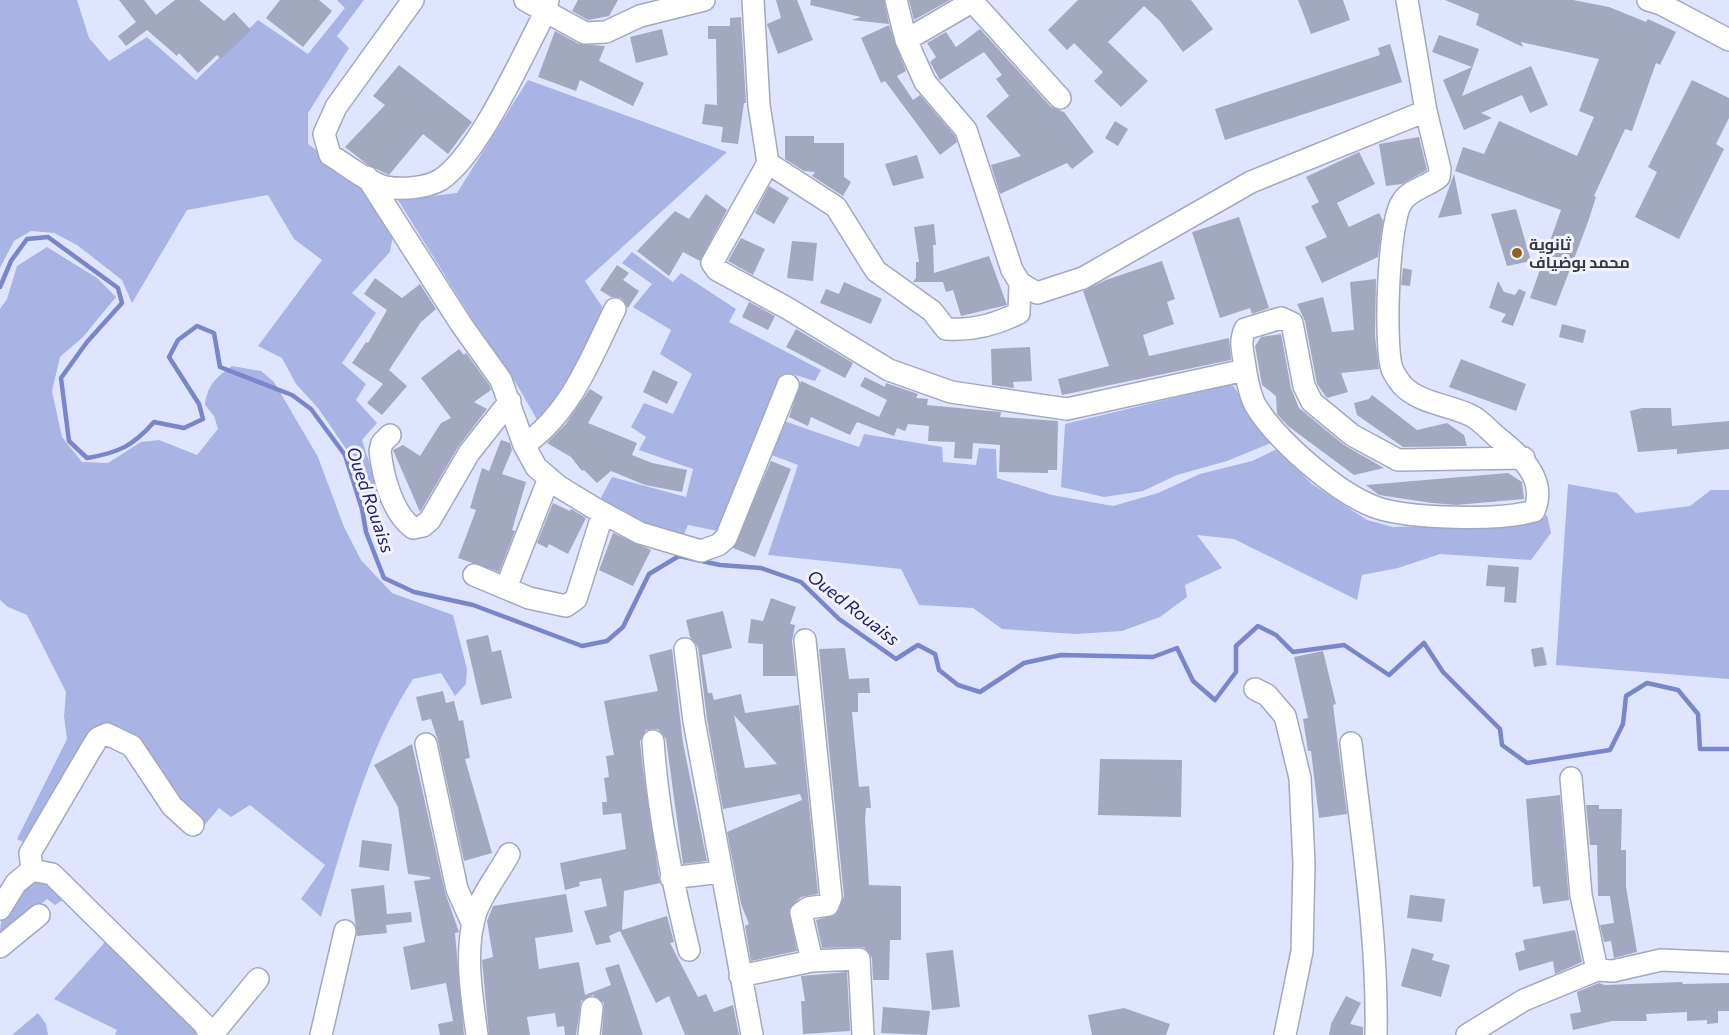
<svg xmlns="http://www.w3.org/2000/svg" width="1729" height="1035" font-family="Commissioner,Cairo,sans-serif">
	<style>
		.green { fill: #a9b4e4 }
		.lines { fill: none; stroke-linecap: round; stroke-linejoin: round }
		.stream { stroke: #7986c9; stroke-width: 4.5 }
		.building { fill: #a2a8c0; fill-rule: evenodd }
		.minor-casing { stroke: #a3a8c0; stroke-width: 24 }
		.minor { stroke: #fff; stroke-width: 21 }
		.poi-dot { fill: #99601e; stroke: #f1f3fe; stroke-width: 2 }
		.labels { text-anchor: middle; stroke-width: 6; stroke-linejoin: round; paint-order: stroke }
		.poi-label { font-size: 16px; font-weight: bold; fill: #353741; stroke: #f1f3fe; text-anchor: start }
		.water-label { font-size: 18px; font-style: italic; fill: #1e1e6d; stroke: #f1f3fe }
	</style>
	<rect width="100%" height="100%" fill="#dfe5ff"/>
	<path class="green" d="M0,0H77L89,38L109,61L147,37L196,80L258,20L308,54L345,8L337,0H364L337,36L349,48L308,113V144L363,184L393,235L390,252L352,293L376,313L342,363L366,384L356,400L377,423L362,440L382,502L367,507L351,456L318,408L296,384L282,358L258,346L322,260L294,239L268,195L187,210L132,303L122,280L77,245L54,233L31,231L14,241L0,268Z
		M528,80L727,152L585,281L605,311L552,410L539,423L510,373L477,327L398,200L457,193Z
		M47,247L97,278L116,297L83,337L60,357L52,391L62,437L82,462L108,463L141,442L159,440L197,455L218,429L214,416L205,405C207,386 216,377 232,366L261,371L274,382L318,457L344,527L361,560L392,593L453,615L467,669L466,684L455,696L441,673L413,679C366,751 346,836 321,917L301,899L325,865L250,805L231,817L219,808L203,827L132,734L98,728L31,846L17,839L67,739L64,717L66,692L27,615L8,607L0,600V309L7,299L17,266Z
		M632,252L673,282L681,273L736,309L729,322L821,370L815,381L789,373L764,425L722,532L688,525L682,539L623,516L598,503L612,477L686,497L693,469L639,450L646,437L631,427L644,403L673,414L692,374L660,354L671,330L633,307L652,284L622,263Z
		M1232,384L1271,443L1227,461L1177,475L1143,491L1104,497L1061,487L1065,424Z
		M781,420L859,447L864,434L942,447L943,462L976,465L979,448L996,449L997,478L1052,495L1113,506L1158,493L1200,474L1252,461L1277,449L1312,484L1367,520L1393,527L1524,523L1547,515L1551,533L1531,560L1440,554L1398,568L1362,575L1357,600L1234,539L1197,535L1222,568L1185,585L1187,597L1160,617L1122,631L1076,634L1002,629L973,608L919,605L901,569L768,555L798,465L769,454Z
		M1568,484L1617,493L1636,513L1690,506L1711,490H1729V679L1556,665Z
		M40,877L67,897L55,905L47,899L0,938C0,903 14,896 40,877Z
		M107,940L197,1023L196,1035H115L117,1030L54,999Z
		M38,1013L46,1024L48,1035H12Z"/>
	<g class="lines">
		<path class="stream" d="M0,287L11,261L27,239L48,237L118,288L122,303L87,342L61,378L69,441L87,458C118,453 133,446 154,422L184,428L203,419L199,404L169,357L178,340L197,326L214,333L220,367L292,395L311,409L345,455L362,509L366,532L384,578L414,592L473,605L582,646L607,641L623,627L649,574L679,556L720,565L761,568L801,582L839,619L896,659L918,645L935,654L939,670L958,685L980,692L1024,663L1061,655L1153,657L1177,648L1193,681L1215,700L1236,672V646L1258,626L1276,635L1293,652L1344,645L1389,675L1424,643L1443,672L1500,729L1502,745L1527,763L1610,750L1623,724L1626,696L1647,683L1678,690L1698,714L1700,749H1729"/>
	</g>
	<path class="building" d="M119,0H144L156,15L175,0H199L224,21L234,12L251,30L221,59L217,55L198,73L179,53L177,56L147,30L126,46L118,36L136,22Z
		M280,0H319L332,11L303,47L266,18Z
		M578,0H618L609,16L588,20L572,11Z
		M776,0H797L813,40L778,54L767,24L781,18Z
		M811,0H884L889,24L852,20L861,17L810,5Z
		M909,0H950L914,20Z
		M1078,0H1191L1213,29L1183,52L1160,21L1144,6L1108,42L1148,81L1121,107L1094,81L1103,72L1074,43L1067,50L1048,30Z
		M1298,0H1343L1350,20L1311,34Z
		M1445,0H1573L1609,7L1646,22L1648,19L1676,32L1660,65L1656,63L1632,131L1625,129L1594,196L1596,197L1588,222L1556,306L1530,298L1561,210L1455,171L1463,147L1484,154L1499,121L1577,156L1594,117L1579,111L1599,59L1521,42L1523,47L1476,25L1479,14Z
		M741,17L746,103H744L738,144L721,142L723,127L702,124L705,104L717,105L716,39H708V26H730V18Z
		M889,25L906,71L897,76L913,100L920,95L955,136L957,142L940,155L885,81L881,83L861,38Z
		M662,29L668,55L636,63L630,37Z
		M980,29L1051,107L1064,112L1094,152L1072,169L1067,163L1000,194L991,165L1021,156L986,116L1009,96L996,79L1002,75L984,52L940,80L930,62L936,57L927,43L946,32L956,47Z
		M555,31L579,44L605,46L599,61L644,83L633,106L580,80L576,91L538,77Z
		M1439,35L1479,49L1462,96L1531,66L1548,105L1530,113L1522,95L1481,113L1492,118L1464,130L1443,80L1472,67L1432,52Z
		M1390,44L1402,82L1225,140L1215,109L1380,55L1378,48Z
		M399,65L472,122L448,154L423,134L389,175L368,165L345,147L385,105L373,96Z
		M1692,80L1729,98V118L1716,144L1724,149L1679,239L1635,217L1657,172L1648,167Z
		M1115,121L1128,129L1118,146L1105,138Z
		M785,136H814V143H844V177L851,182L843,196L812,176L815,172L804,171L785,159Z
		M1419,137L1427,170L1402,184L1386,186L1379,144Z
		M1359,152L1375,184L1337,203L1349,227L1379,213L1383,221L1378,257L1322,283L1305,247L1327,237L1311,206L1319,202L1306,177Z
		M917,155L924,178L893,186L885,164Z
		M1454,174L1462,214L1438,218Z
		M769,186L789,198L774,224L755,213Z
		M706,194L727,210L700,261L683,252L669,276L637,251L675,211L689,219Z
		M1516,209L1531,261L1507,266L1491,214Z
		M1239,217L1269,308L1252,314L1250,308L1220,318L1192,232Z
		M934,224L936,245H933L934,273L989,256L1007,305L961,316L953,290L946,292L943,282H913L916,278V262H919L914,227Z
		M741,238L765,249L753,275L728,261Z
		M792,241L817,243L813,281L787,278Z
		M1162,261L1175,299L1167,302L1174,324L1143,335L1149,356L1229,338L1231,360L1062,395L1058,379L1109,366L1083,291L1106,280Z
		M617,265L629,273L623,280L639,291L628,308L621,298L611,297L600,290Z
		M1403,268L1412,270L1410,286L1401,285Z
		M375,278L402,298L420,284L436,309L421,322L389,370L407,386L382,415L367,403L383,384L352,363L366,342L368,343L387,310L364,294Z
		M1376,279L1375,336L1379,369L1341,373L1348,392L1327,398L1317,384L1305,321L1297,304L1323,297L1332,332L1354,330L1350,282Z
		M1498,281L1504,292L1515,295L1519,289L1526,292L1513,326L1501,322L1506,314L1489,308Z
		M844,282L882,299L871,324L820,303L826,289L839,294Z
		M749,302L775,316L768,330L742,317Z
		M1562,324L1586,330L1583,343L1559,337Z
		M796,329L853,363L845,378L786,347Z
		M1281,334L1291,388L1299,408L1344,445L1384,468L1354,475L1288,426L1277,414L1276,396L1262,385L1255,346L1261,337Z
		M1030,347L1032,381L1013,382L1014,388L992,385L991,349Z
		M459,349L464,355L466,353L490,386L491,390L474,402L487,409L458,447L420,512L393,450L403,445L420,456L441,423L451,418L421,378Z
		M1461,359L1526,384L1516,411L1449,387Z
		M653,370L678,382L667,404L643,392Z
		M865,377L885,387L886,383L918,394L916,398L928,399L927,405L1001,412L1000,417L1058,421L1057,470H1048V473L999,472L1000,445L973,443L972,459L954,458L955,442L928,441L929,426L908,424L905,431L897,428L894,436L857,422L850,435L811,417L808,426L789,417L801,381L879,417L887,400L860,386Z
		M590,389L603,397L588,423L637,443L632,455L652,463L687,470L682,492L645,485L611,471L597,483L584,470L582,471L571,457L547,443L565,425Z
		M1372,395L1417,430L1447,423L1464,435L1467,446L1403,447L1357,415L1354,403L1369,399Z
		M1642,408H1671L1672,426L1729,421V449L1677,454V449L1638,452L1630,411Z
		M501,440L510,443L512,450L502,474L526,482L512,530L515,531L499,572L458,558L476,510L470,508L482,468L489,471Z
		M771,461L791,469L755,557L733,548Z
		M1508,473L1522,482L1524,499L1456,505L1432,503L1379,495L1366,485Z
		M553,503L570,511L571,509L586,518L568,554L549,544L547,548L537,543Z
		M613,533L651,550L633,586L599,570Z
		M1488,565L1519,567L1516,603L1504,602L1505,587L1486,586Z
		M771,598L796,607L790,624L795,625L792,641L796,676H763V644L748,643L751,619L763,621Z
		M723,611L732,648L702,655L708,693H712L714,700L741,694L745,713L799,705L818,894L801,897L789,909L797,951L751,961L745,926L749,924L741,904L727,832L802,800L800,794L723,809L707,719L698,647L690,637L686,620ZM734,715L750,733L777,764L745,768Z
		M488,635L492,652L501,650L512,698L481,705L466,640Z
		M1543,647L1547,665L1534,667L1531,649Z
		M845,648L849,679L869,678L870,693H858V712H852L859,787L869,786L871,808H866L865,819L869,885L901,886V940H890L889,980H873L872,958L864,947L822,948L816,920L836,914L844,896L819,649Z
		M672,649L683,743L707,861L683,864L666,739L658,729L646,730L640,741L643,769L660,883L624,891L622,930L667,916L674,942L670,943L698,997L706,994L714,1012L733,1005L739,1035H685L669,996L656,1003L620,931L609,936L611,942L596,945L584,911L607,906L601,878L579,882L580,886L565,890L560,863L626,849L621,813L603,815L602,802H607L604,778L609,777L606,756L614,755L604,701L658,691L649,655Z
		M1323,651L1336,704L1333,705L1347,814L1319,818L1311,751H1308L1303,719L1308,718L1294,657Z
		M443,691L446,703L454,701L459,721L463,720L470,758L465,759L492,853L464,861L438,741L431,719L422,721L416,697Z
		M412,744L445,892L459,932L455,933L464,1035H440L438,1024L453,1021L446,983L411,990L403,947L425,942L414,881L430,879V877L408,874L398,807L374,765Z
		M1100,759L1182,760L1181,817L1098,815Z
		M1560,795L1569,900L1543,904L1540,886L1533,887L1526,799Z
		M1586,805H1599V809H1622L1621,850H1626V887L1637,952L1614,958L1611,941L1604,942L1600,925L1614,923L1610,896H1598L1597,845H1590Z
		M362,840L392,844L389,871L359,867Z
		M384,885L387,914L411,912L412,922L386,925L387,933L357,936L351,889Z
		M566,894L573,932L535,938L539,969L579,962L585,995L611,985L605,968L619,964L643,1035H602L604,1003L593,995L581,1001L576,1035H565L564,1026L557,1027L555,1013L527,1017L530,1035H489L482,960L493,957L487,921L493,906Z
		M1410,895L1445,899L1442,922L1407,918Z
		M1575,930L1582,962L1555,974L1553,961L1519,971L1515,953L1525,950L1523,940Z
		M1412,948L1434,954L1432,960L1450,965L1441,997L1401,986Z
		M953,950L960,1007L932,1010L926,953Z
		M847,972L850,1031L803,1034L801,1001H805L801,976Z
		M1682,982L1683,984L1729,983V1011H1718V1023L1707,1024V1020L1687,1021V1012L1646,1014L1647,1021H1612L1573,1030L1570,1014L1581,1012L1577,992L1599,983L1605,985Z
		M1346,996L1361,1003L1350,1024L1363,1027V1035H1329L1331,1024Z
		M883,1007L930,1011L927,1035L881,1033Z
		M1124,1008L1170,1024L1166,1035H1092L1088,1015Z"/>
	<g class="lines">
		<g class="minor-casing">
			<path id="minor" d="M413,0L336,107L324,134L330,155C344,163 370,184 386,187C402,190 426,188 440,180C478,156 522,56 545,13L548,0
				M525,0L585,33L606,32L640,16L704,0
				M753,0L759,105L768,163L712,263L717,270L787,308L889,370L951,392L1067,409L1245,370
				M896,0L906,40L925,82L966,130L1012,270L1020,283L1037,293L1083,278L1251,182L1426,111
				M1407,0L1426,111L1440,169L1439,177C1427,187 1410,189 1402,202C1388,222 1384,345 1392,369C1394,374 1399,381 1402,385C1420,404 1451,405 1472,416C1481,421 1489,430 1497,437C1520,455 1548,479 1534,511C1500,521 1408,519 1375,507C1337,493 1279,442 1257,408C1249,396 1246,374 1244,360C1242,349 1240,340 1245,329L1281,318L1292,323L1304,386L1312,402L1352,435L1398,460L1524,458
				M1648,0L1661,4L1729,40
				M972,1L1060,98
				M906,40L975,0
				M768,163L836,207L876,271L932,311L946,329C971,331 997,324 1019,313L1020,283
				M367,177L461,324L501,380L524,445L536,467L558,486L594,508L640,533L701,551L718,545L726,538L788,385
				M390,435L382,443L380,451C383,476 392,513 413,528L423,526L430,520L469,453L510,401
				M524,445C571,413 591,358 615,309
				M474,575L529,598L566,606L576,599L603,513
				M506,588L549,478
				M685,649L694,721L752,1035
				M1255,689L1267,695L1285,716L1300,778L1304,864L1302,951L1285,1035
				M653,741C658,813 672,880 689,950
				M1351,743C1362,840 1378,937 1376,1035
				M426,744L457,889L473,925
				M1571,778L1581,895L1597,970
				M32,870L30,853L91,749L98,738L107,734L132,746L172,806L193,825
				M671,878L721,872
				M0,909L16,883L32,870L52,874L204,1024L210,1035
				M0,947L39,915
				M812,961L859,959L863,1035
				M740,976L812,961L801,913L808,908L828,905L831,897L805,640
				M212,1035L258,979
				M321,1035L345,931
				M477,1035C472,997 464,953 475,915C481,895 499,873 509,854
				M589,1035L592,1008
				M1467,1035L1524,1000L1597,970L1613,971L1661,960L1729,963"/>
		</g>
		<use href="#minor" class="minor"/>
	</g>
	<circle class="poi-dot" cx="1517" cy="253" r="6"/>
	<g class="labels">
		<g class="poi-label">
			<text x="1529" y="250">ثانوية<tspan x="1529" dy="18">محمد بوضياف</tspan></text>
		</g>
		<g class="water-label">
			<text transform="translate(370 500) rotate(71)" y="6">Oued Rouaiss</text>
			<text transform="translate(853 608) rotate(38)" y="6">Oued Rouaiss</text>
		</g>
	</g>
</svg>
